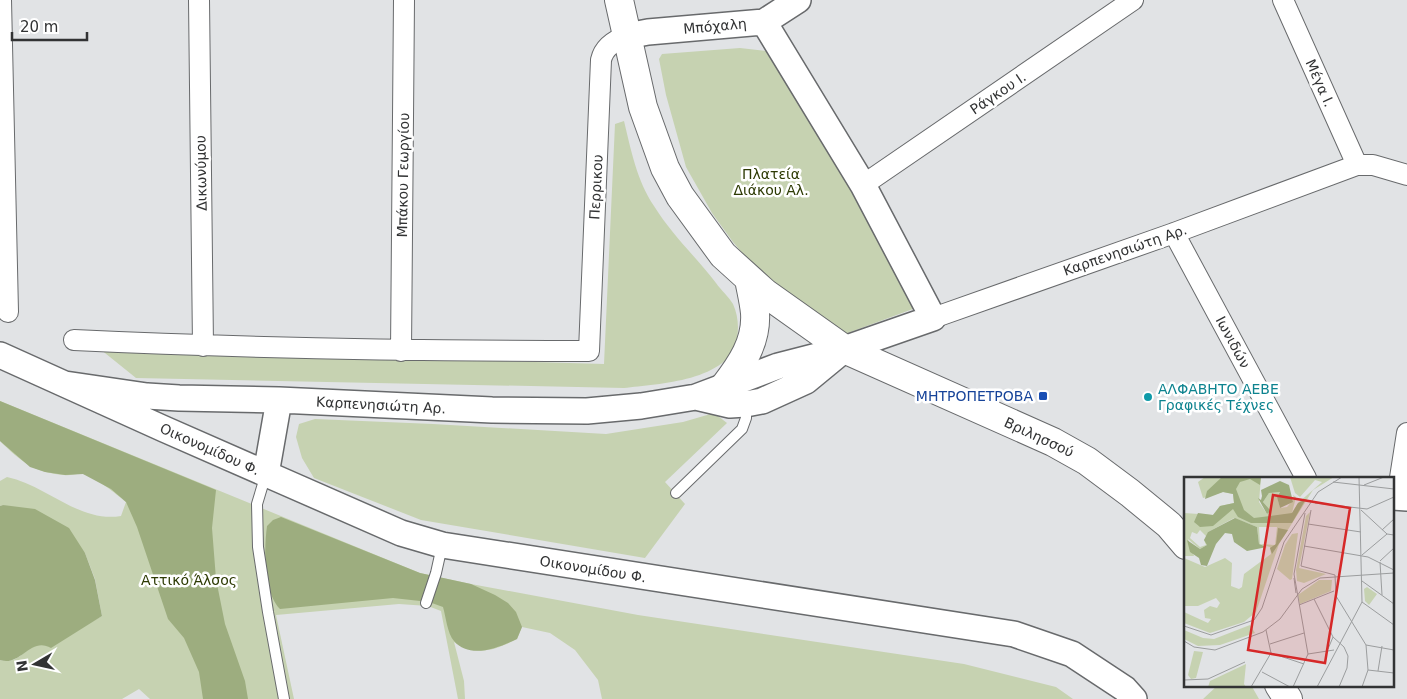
<svg xmlns="http://www.w3.org/2000/svg" width="1407" height="699" font-family="'DejaVu Sans',sans-serif">
	<style>
		.green { fill: #c6d2b1 }
		.forest { fill: #9dad7f }
		.lines { fill: none; stroke-linecap: round; stroke-linejoin: round }
		.service-casing { stroke: #686a6c; stroke-width: 12 }
		.minor-casing { stroke: #686a6c; stroke-width: 22 }
		.tertiary-casing { stroke: #686a6c; stroke-width: 28 }
		.secondary-casing { stroke: #686a6c; stroke-width: 30 }
		.service { stroke: #fff; stroke-width: 10 }
		.minor { stroke: #fff; stroke-width: 20 }
		.tertiary { stroke: #fff; stroke-width: 25 }
		.secondary { stroke: #fff; stroke-width: 28 }
		.transit-dot { fill: #1a4fb4; stroke: #fff; stroke-width: 2 }
		.culture-dot { fill: #0f9aa8; stroke: #fff; stroke-width: 2 }
		.labels { text-anchor: middle; stroke-width: 5; stroke-linejoin: round; paint-order: stroke }
		.street-label { font-size: 14px; fill: #323334; stroke: #fff }
		.park-label { font-size: 14px; fill: #2d3a03; stroke: #fff }
		.culture-label { font-size: 14px; fill: #0d838f; stroke: #fff; text-anchor: start }
		.transit-label { font-size: 14px; fill: #164399; stroke: #fff; text-anchor: end }
		.inset-road { fill: none; stroke: #9b9d9e; stroke-width: 1 }
		.view { fill: #d62828; fill-opacity: 0.15; stroke: #d62828; stroke-width: 2.5 }
		.inset-edge { fill: none; stroke: #323334; stroke-width: 2.5 }
	</style>
	<rect width="100%" height="100%" fill="#e1e3e5"/>
	<path class="green" d="M740,48L766,51L855,188L921,306L845,334L759,273L733,242L712,213L686,167L666,95L659,59L662,54Z
		M624,121C631,150 637,181 654,206C672,235 696,257 716,283C721,290 729,297 733,304C738,315 739,327 737,338C731,381 658,384 624,388L136,378L100,349L604,364L615,124Z
		M0,401L420,573L471,584L638,615L964,664L1056,687L1073,699H602L598,680L575,650L550,633L522,627L517,639C495,650 476,657 454,642L464,681L465,699H458L441,611L428,606L399,604L276,615L294,699H150L139,689L122,699H0V660C20,666 26,644 40,644C43,644 45,646 48,646L102,616L95,579L85,553L3,505L0,506V481L7,477C46,485 79,523 121,516L126,502C116,494 96,477 83,474C78,473 70,476 64,475C35,473 20,461 0,441Z
		M714,413L727,423L665,482L685,504L645,558L421,520L314,478L302,458L296,437L299,424L315,419L433,424L606,434L683,422Z
		M1218,685H1251L1259,699H1203Z"/>
	<path class="forest" d="M0,401L216,490L212,528L216,579L225,624L245,681L248,699H203L199,672L184,638L168,619L137,527L126,502L111,489L83,474L65,475L45,472L30,467L0,441Z
		M3,505L35,509L69,528L85,553L95,580L102,616L51,648C30,636 21,667 0,660V506Z
		M281,517L420,573L471,584L495,595L508,603L516,612L522,627L517,639C500,647 470,660 454,641C447,633 446,617 443,607L429,602L393,598L280,609C263,592 264,548 267,526L273,520Z"/>
	<g class="lines">
		<g class="service-casing">
			<path id="service" d="M266,474L257,504L258,547L268,612L284,699
				M676,493L742,429L746,418V404
				M426,603L436,573L442,546"/>
		</g>
		<g class="minor-casing">
			<path id="minor" d="M1,0L8,312
				M199,0L203,346
				M1283,0L1357,165
				M863,185L1133,0
				M1174,233L1306,478
				M933,318L1174,233L1357,165H1373L1407,175
				M74,340C245,348 417,351 589,351L601,60C604,47 615,40 627,36
				M401,351L404,0
				M1397,497L1407,433"/>
		</g>
		<g class="tertiary-casing">
			<path id="tertiary" d="M627,36L648,32L764,22L798,0
				M0,355L164,429L401,533L442,545L1014,634L1072,654L1125,689L1134,699
				M65,384L147,396L179,398L279,400L492,410L587,411L641,406L696,397L778,366L844,349L933,318L863,185L764,22
				M696,397L730,405L746,404L762,401L806,381L840,353
				M266,474L279,400
				M1393,497L1407,498"/>
		</g>
		<g class="secondary-casing">
			<path id="secondary" d="M619,0L643,107L665,168L680,196L723,255L765,293L844,349L1053,442L1087,461L1130,493L1169,525L1186,545
				M724,387C741,365 757,342 755,313C754,302 751,290 749,279
				M1279,685L1288,699"/>
		</g>
		<use href="#service" class="service"/>
		<use href="#minor" class="minor"/>
		<use href="#tertiary" class="tertiary"/>
		<use href="#secondary" class="secondary"/>
	</g>
	<rect class="transit-dot" x="1038" y="391" width="10" height="10" rx="2.5"/>
	<circle class="culture-dot" cx="1148" cy="397" r="5"/>
	<g class="labels">
		<g class="street-label">
			<text transform="translate(715 26) rotate(-5)" y="5">Μπόχαλη</text>
			<text transform="translate(1320 83) rotate(66)" y="5">Μέγα Ι.</text>
			<text transform="translate(998 93) rotate(-34)" y="5">Ράγκου Ι.</text>
			<text transform="translate(201 173) rotate(-91)" y="5">Δικωνύμου</text>
			<text transform="translate(403 175) rotate(-89)" y="5">Μπάκου Γεωργίου</text>
			<text transform="translate(596 187) rotate(-87)" y="5">Περρικου</text>
			<text transform="translate(1125 250) rotate(-19)" y="5">Καρπενησιώτη Αρ.</text>
			<text transform="translate(1233 342) rotate(62)" y="5">Ιωνιδών</text>
			<text transform="translate(381 405) rotate(3)" y="5">Καρπενησιώτη Αρ.</text>
			<text transform="translate(1039 437) rotate(25)" y="5">Βριλησσού</text>
			<text transform="translate(210 449) rotate(24)" y="5">Οικονομίδου Φ.</text>
			<text transform="translate(593 569) rotate(9)" y="5">Οικονομίδου Φ.</text>
		</g>
		<g class="park-label">
			<text x="771" y="179">Πλατεία<tspan x="771" dy="16">Διάκου Αλ.</tspan></text>
			<text x="189" y="585">Αττικό Άλσος</text>
		</g>
		<g class="culture-label">
			<text x="1158" y="394">ΑΛΦΑΒΗΤΟ ΑΕΒΕ<tspan x="1158" dy="16">Γραφικές Τέχνες</tspan></text>
		</g>
		<g class="transit-label">
			<text x="1033" y="401">ΜΗΤΡΟΠΕΤΡΟΒΑ</text>
		</g>
	</g>
	<g transform="translate(1184 477)">
		<rect width="210" height="210" fill="#e1e3e5"/>
		<path d="M21,0H77L75,25L83,37L87,34L79,25L85,16L96,15L93,19L96,31L103,30L110,22L109,18L112,20L108,36L114,26L138,5L131,3L116,20L111,16L106,0H150L129,13L95,67L72,135L60,145L26,156L0,146V135L24,146L27,142L21,141L20,133L26,129L33,131L36,126L32,121L14,129H0V81L21,90L41,81L48,86L47,109L55,112L58,110L60,97L87,77L86,70L75,67L73,50L50,41L24,55L23,68L16,72L4,62L10,79H0V36L29,38L36,29L50,26L49,17L39,15L19,21L14,5ZM75,50H93L91,68L76,67ZM16,53L23,60L20,63L22,68L16,70L6,61L8,55L13,57ZM126,35L115,91L142,97L120,106L113,104L112,93L122,39ZM114,56L108,102L106,103L93,92L101,68L108,57ZM135,103H148L147,114L116,127L114,118ZM183,110L193,117L185,128L181,124L180,112ZM66,148L71,156L36,168L14,169L0,162V153L19,161L30,162ZM10,174L19,175L12,201L7,202L4,198ZM62,187L60,207L62,210H24L26,204Z" fill="#c6d2b1" fill-rule="evenodd"/>
		<path d="M38,0H77L76,8L66,2L56,5L52,12L60,33L70,41L108,36L114,26L122,22L108,46H67L54,40L49,32L29,49L16,50L10,45L14,36L29,38L36,29L50,26L49,17L39,15L21,22L23,14ZM96,4L105,8L109,25L96,31L93,20L96,15L85,16L79,25L87,34L83,37L74,21L77,23L78,19L77,13ZM51,41L73,50L75,67L83,70L63,74L50,65L48,57L41,56L32,67L23,89L17,88L15,81L6,75L3,63L16,72L23,68L20,63L24,55ZM94,51L104,53L88,77L86,71L92,67Z" fill="#9dad7f"/>
		<path class="inset-road" d="M149,5L210,12M180,8L200,0M131,26L183,32L210,20M127,33L117,89L151,98L152,119L182,168L184,193L178,210M177,33L203,57L210,58M124,47L177,55M198,53L210,42M120,69L184,80L210,93M178,78L203,57M196,84L210,71M196,85L198,118M110,101L112,116M178,104L210,127M130,122L149,160L144,172M178,125L210,148M115,128L150,114M0,149L27,158L70,143L78,131L100,65L134,15L158,0M149,160L160,170L164,179L163,191L155,210M0,164L10,170L31,173L79,155L96,142L118,112L136,101L210,96M86,167L120,156M182,168L210,173M87,176L120,187M124,177L150,173M184,193L210,196M194,194L198,169M78,195L106,210M0,203L24,202L61,185M67,210L87,176L82,153M109,210L124,177L110,97L121,36M133,210L178,125L175,0"/>
		<path class="view" d="M89,18L166,31L141,186L64,173Z"/>
		<rect width="210" height="210" class="inset-edge"/>
	</g>
	<g transform="translate(35 664) rotate(261)" stroke="#ffffff" stroke-width="4" paint-order="stroke">
	<path d="M0-4L9 19L0 12L-9 19Z" fill="#323334"/>
	<text y="-8" font-size="14" font-weight="bold" text-anchor="middle" fill="#323334">N</text>
	</g>
	<path d="M12 32v8h75v-8" fill="none" stroke="#323334" stroke-width="2.5"/>
	<text x="20" y="32" font-size="15" fill="#323334" stroke="#ffffff" stroke-width="4" paint-order="stroke">20 m</text>
</svg>
